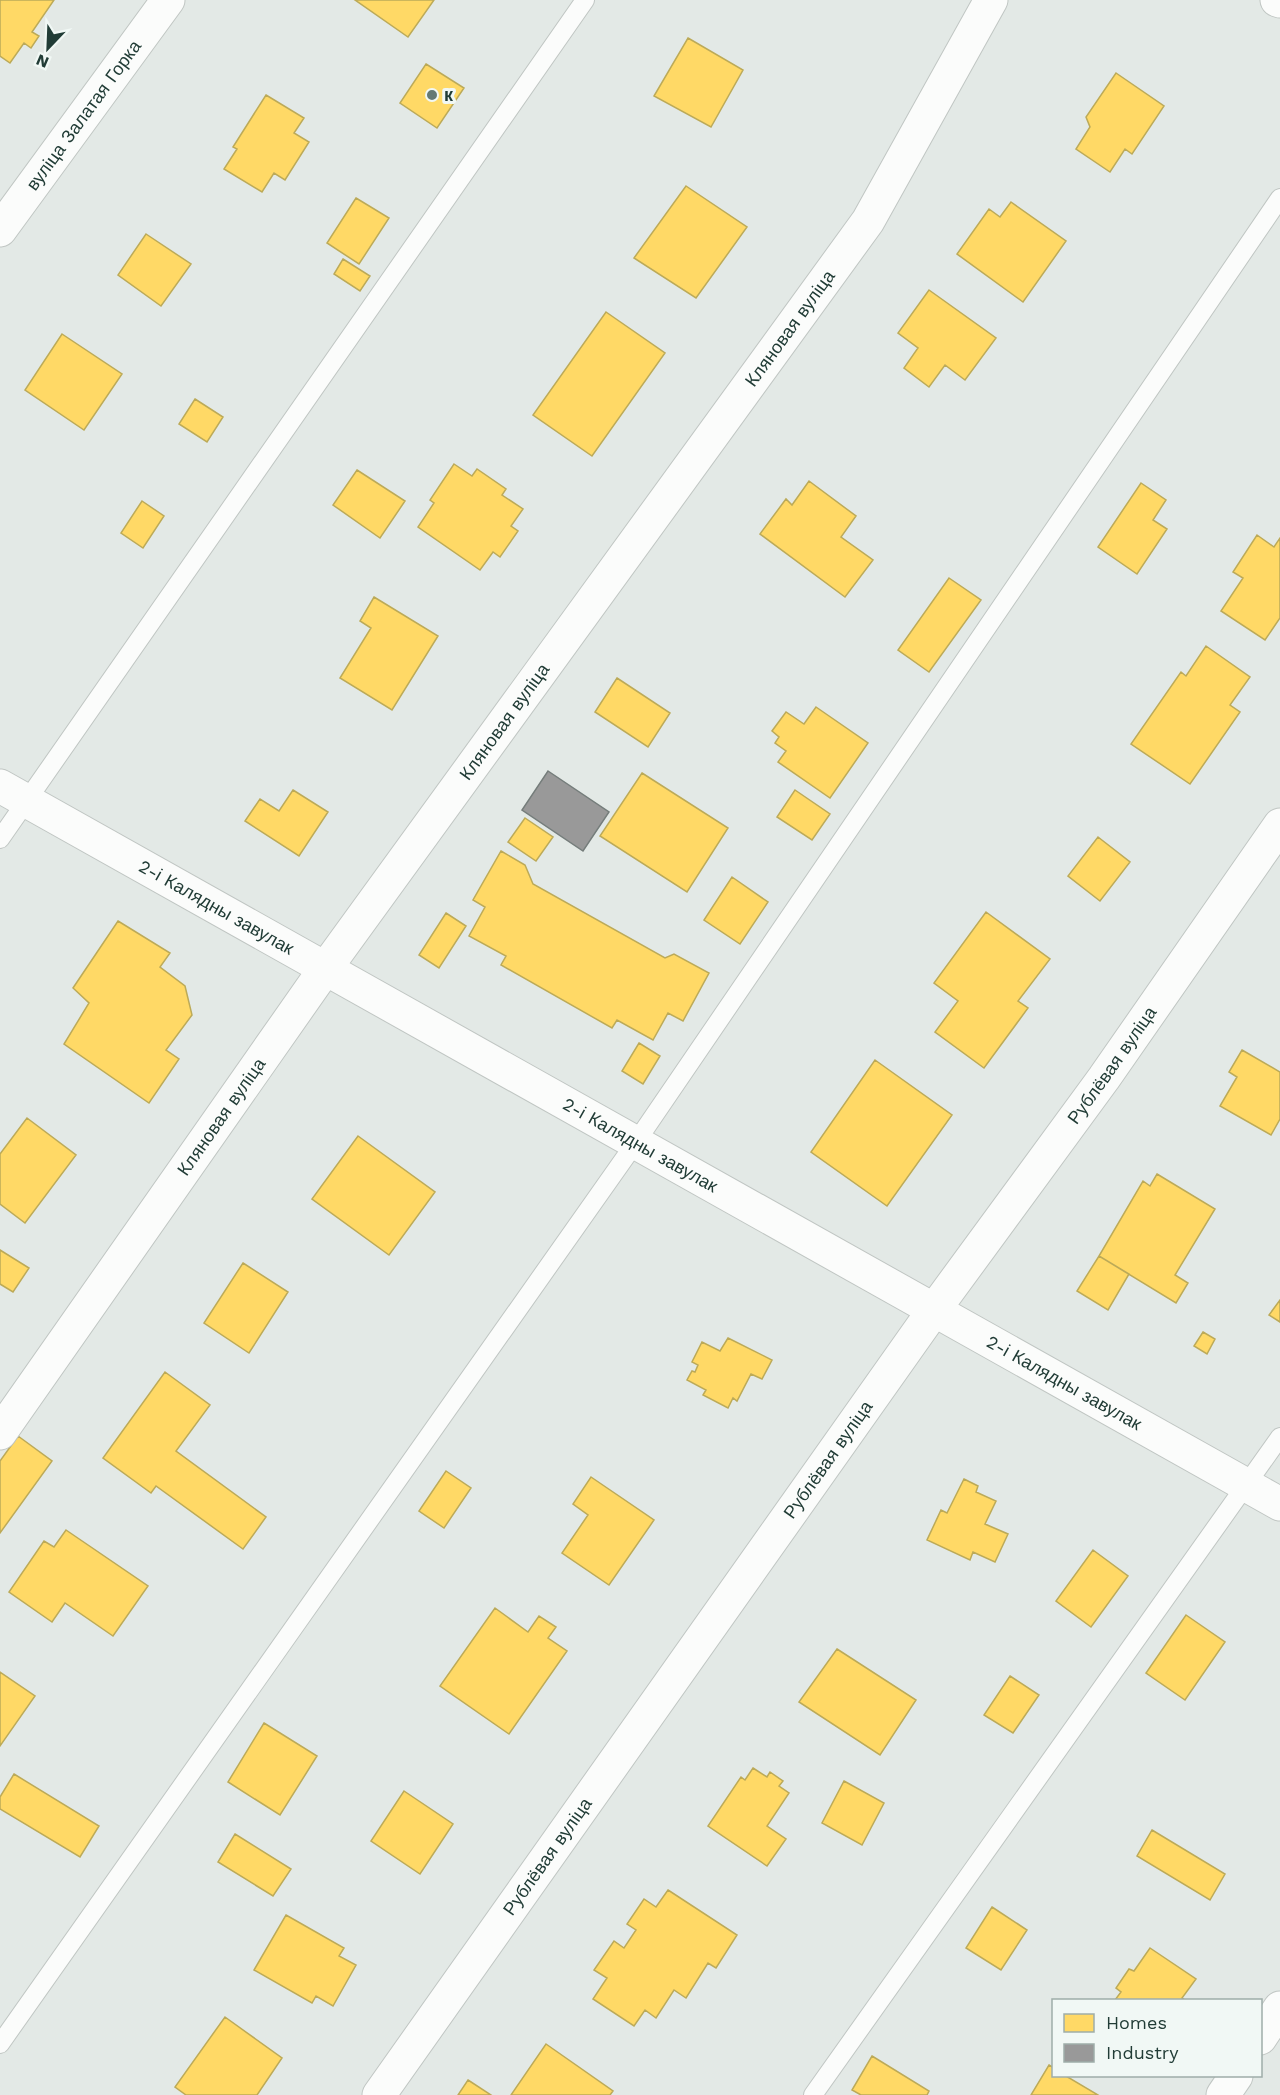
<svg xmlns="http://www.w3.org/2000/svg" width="1280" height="2095" font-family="'Work Sans',sans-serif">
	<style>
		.homes { fill: #ffd966; stroke: #bcaa58; stroke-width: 1.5 }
		.industry { fill: #999; stroke: #757d7b; stroke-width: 1.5 }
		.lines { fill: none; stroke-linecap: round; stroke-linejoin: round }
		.lane-casing { stroke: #c0c6c3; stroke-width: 20 }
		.street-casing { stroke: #c0c6c3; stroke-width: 35 }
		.lane { stroke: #fbfcfb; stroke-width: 18 }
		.street { stroke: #fbfcfb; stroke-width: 33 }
		.poi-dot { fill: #657974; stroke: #f1f8f5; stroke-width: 2 }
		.labels { text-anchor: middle; stroke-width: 6; stroke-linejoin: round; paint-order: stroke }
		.poi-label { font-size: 18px; font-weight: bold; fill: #213c36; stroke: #f1f8f5; text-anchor: start }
		.street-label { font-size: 18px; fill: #213c36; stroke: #f1f8f5 }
	</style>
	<rect width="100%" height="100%" fill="#e3e9e6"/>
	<path class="homes" d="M0,0H54L32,32L39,36L31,48L24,43L10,63L0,56Z
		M355,0H434L408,37Z
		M688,38L743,70L711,127L654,96Z
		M426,64L464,88L437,128L400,103Z
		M1116,73L1164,106L1132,154L1125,149L1110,172L1076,149L1090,127L1086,117Z
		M266,95L304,118L294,133L309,142L285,180L274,173L262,192L224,169L237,149L233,147Z
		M686,186L747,227L696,298L634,258Z
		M356,198L389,218L359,264L327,243Z
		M1011,202L1066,241L1023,302L957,254L989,209L1000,217Z
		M146,234L191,264L161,306L118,275Z
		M343,259L370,276L360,291L334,274Z
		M929,290L996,338L965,380L945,365L929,387L904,368L918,348L898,333Z
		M606,312L665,353L592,456L533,415Z
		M62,334L122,374L84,430L25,390Z
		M195,399L223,417L207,442L179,424Z
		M454,464L472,476L477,469L506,489L502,495L523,509L511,526L518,531L500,557L493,552L480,570L418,527L434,503L430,500Z
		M357,470L405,501L380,538L333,505Z
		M809,481L856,516L841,537L873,560L845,597L760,534L786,499L792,505Z
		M1141,483L1166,500L1153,520L1167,529L1137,574L1098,547Z
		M142,501L164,516L143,548L121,533Z
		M1257,535L1274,547L1280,538V618L1265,640L1221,611L1243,578L1233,572Z
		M949,578L981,600L929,672L898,650Z
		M374,597L438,636L392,710L340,678L371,628L360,621Z
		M1206,646L1250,677L1230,705L1240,712L1190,784L1131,744L1181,672L1186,676Z
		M617,678L670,713L648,747L595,712Z
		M816,707L868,743L830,798L778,762L786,751L775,743L779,737L772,731L786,712L804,724Z
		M642,773L728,828L687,892L600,836Z
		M293,790L328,812L299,856L245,821L260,799L279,811Z
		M795,790L830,814L812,840L777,817Z
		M525,818L553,837L536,861L508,842Z
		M1098,837L1130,862L1100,901L1068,876Z
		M501,851L525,865L533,884L665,958L674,954L709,973L683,1021L668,1013L653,1040L617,1020L612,1028L501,965L506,956L469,936L485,907L473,900Z
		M732,877L768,902L740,944L704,920Z
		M986,912L1050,959L1018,1001L1028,1008L984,1068L935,1032L958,1001L934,983Z
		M446,913L466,926L439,968L419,955Z
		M118,921L170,953L160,967L185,986L192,1015L166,1050L179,1059L149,1103L64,1044L89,1003L73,988Z
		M639,1043L660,1056L643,1084L622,1071Z
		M1242,1050L1280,1072V1119L1271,1135L1220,1106L1237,1077L1229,1072Z
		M875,1060L952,1115L887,1206L811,1152Z
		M27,1118L76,1155L25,1223L0,1204V1154Z
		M358,1136L435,1192L389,1255L312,1199Z
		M1157,1174L1215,1209L1175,1275L1188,1283L1176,1303L1099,1256L1143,1181L1150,1186Z
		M0,1250L29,1268L13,1292L0,1284Z
		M1099,1256L1129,1274L1108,1310L1077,1291Z
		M243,1263L288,1292L249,1353L204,1323Z
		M1280,1300V1322L1269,1315Z
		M1203,1332L1215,1339L1207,1354L1194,1346Z
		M728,1338L772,1360L762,1379L751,1374L737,1401L733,1398L728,1408L703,1395L706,1390L687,1380L692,1371L695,1372L698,1365L692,1362L702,1342L720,1351Z
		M165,1372L210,1405L176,1451L266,1517L243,1549L156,1486L151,1493L103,1458Z
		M18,1436L52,1461L0,1533V1461Z
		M446,1471L471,1488L444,1528L419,1511Z
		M591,1477L654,1520L609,1585L562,1553L588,1515L573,1504Z
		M964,1479L978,1486L976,1492L996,1501L985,1524L1008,1534L995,1562L973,1552L970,1560L927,1540L941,1510L947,1513Z
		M66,1530L148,1586L113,1636L65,1603L52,1622L9,1592L44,1541L54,1547Z
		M1093,1550L1128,1576L1091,1627L1056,1601Z
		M495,1608L528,1632L539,1616L556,1627L548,1638L567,1651L509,1734L440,1686Z
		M1186,1615L1225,1642L1185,1700L1146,1673Z
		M837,1649L916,1700L880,1755L799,1702Z
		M0,1672L35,1696L0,1746Z
		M1010,1676L1039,1695L1013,1733L984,1715Z
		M264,1723L317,1756L280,1815L228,1782Z
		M753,1768L767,1777L770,1772L783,1781L779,1786L789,1793L767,1826L786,1839L767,1866L708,1826L741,1777L745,1780Z
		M14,1774L99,1826L80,1857L0,1809V1797Z
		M844,1781L884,1803L862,1845L822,1823Z
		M404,1791L453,1824L420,1874L371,1841Z
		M1152,1830L1225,1874L1210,1900L1137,1856Z
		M235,1834L291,1869L273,1896L218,1862Z
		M668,1890L737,1935L716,1968L708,1963L686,1998L674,1990L656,2018L645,2010L634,2026L593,1999L607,1978L594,1970L614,1941L624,1948L636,1930L627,1924L644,1899L656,1907Z
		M992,1907L1027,1930L1001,1970L966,1948Z
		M286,1915L344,1948L339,1956L356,1965L333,2006L316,1996L312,2003L254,1970Z
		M1150,1948L1196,1979L1182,1998L1185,2000H1115L1121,1992L1116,1988L1129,1969L1134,1971Z
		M225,2017L282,2058L257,2095H186L175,2087Z
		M546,2044L613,2091L610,2095H511Z
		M872,2056L929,2091L927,2095H861L852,2090Z
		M1049,2065L1054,2068V2076H1066L1098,2095H1031Z
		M468,2080L491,2095H458Z"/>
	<path class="industry" d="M548,771L609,812L583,851L522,810Z"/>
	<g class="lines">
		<g class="lane-casing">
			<path id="lane" d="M0,839L585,0
				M0,2044L636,1142L1280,198
				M813,2095L1280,1437"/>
		</g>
		<g class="street-casing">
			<g id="street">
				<path d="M1277,0L1280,1"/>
				<path id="s1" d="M0,230L168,0"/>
				<path id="s2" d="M0,786L1280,1504"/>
				<path id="s3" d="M0,1433L325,969L868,221L991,0"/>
				<path d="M1260,2038L1280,2008"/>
				<path id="s4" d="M379,2095L934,1310L1104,1078L1280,825"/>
				<path d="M1223,2095L1236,2076"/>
			</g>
		</g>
		<use href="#lane" class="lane"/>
		<use href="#street" class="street"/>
	</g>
	<circle class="poi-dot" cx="432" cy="95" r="6"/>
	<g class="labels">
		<g class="poi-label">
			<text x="444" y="101">к</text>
		</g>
		<g class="street-label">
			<text dy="6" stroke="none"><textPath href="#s1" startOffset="142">вуліца Залатая Горка</textPath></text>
			<text dy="6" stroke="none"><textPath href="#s3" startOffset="1358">Кляновая вуліца</textPath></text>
			<text dy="6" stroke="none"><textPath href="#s3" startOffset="872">Кляновая вуліца</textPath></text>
			<text dy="6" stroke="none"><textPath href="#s2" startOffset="248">2-і Калядны завулак</textPath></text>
			<text dy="6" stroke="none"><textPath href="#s4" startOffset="1264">Рублёвая вуліца</textPath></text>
			<text dy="6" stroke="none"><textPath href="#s3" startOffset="386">Кляновая вуліца</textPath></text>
			<text dy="6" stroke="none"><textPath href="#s2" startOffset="734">2-і Калядны завулак</textPath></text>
			<text dy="6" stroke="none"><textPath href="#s2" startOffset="1220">2-і Калядны завулак</textPath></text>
			<text dy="6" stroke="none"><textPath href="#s4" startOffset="778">Рублёвая вуліца</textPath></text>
			<text dy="6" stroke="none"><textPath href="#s4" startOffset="292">Рублёвая вуліца</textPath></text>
		</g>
	</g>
	<rect x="1052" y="1999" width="210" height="78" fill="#f1f8f5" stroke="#9eada9" stroke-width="1.5"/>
	<rect x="1064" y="2014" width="30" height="18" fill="#ffd966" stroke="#9eada9" stroke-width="1.5"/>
	<text x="1106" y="2029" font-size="18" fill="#213c36">Homes</text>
	<rect x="1064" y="2044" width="30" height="18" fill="#999999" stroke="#9eada9" stroke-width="1.5"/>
	<text x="1106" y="2059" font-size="18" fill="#213c36">Industry</text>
	<g transform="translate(48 48) rotate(203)" stroke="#f1f8f5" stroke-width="4.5" paint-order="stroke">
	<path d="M0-4.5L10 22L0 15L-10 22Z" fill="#213c36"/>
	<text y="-9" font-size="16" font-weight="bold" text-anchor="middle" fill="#213c36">N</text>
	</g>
</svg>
